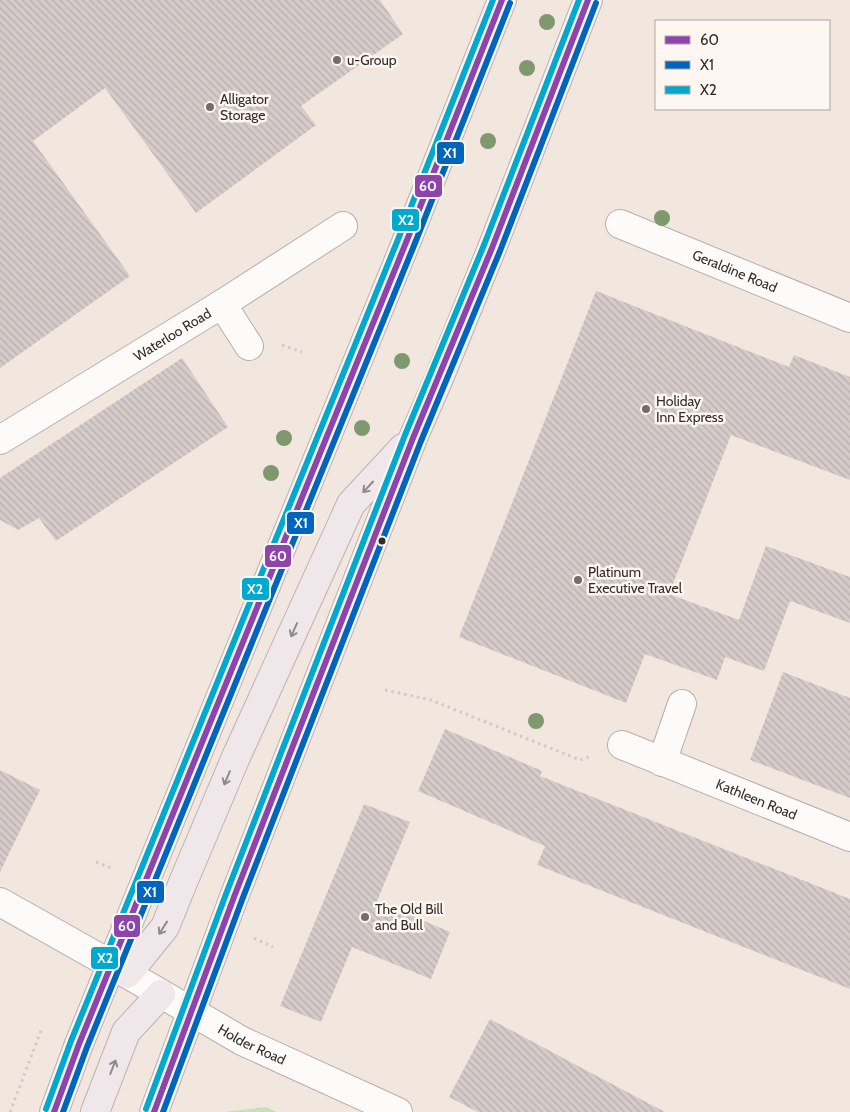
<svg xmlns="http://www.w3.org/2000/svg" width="850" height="1112" font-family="Cabin,sans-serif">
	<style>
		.grass { fill: url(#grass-dots) }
		.building { fill: url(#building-back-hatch) }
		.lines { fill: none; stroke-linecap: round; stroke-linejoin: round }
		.minor-casing { stroke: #b7afa9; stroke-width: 30 }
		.tertiary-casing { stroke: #b7afa9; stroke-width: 30 }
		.trunk-casing { stroke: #bfb1b4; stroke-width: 30 }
		.path { stroke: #cecbc8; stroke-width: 3; stroke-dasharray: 2.5 4; stroke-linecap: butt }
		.minor { stroke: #fdfbfa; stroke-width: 28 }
		.tertiary { stroke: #fdfbfa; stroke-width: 28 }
		.trunk { stroke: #f0e7ea; stroke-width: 28 }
		.bus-1-casing { stroke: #fef6f0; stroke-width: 10 }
		.bus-2-casing { stroke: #fef6f0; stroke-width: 10 }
		.bus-3-casing { stroke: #fef6f0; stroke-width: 10 }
		.bus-1 { stroke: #8e44ad; stroke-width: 6 }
		.bus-2 { stroke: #0065bd; stroke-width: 6 }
		.bus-3 { stroke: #00a9ce; stroke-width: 6 }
		.tree { fill: #80986e }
		.oneway { stroke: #928a88 }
		.poi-dot { fill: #766d67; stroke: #fef6f0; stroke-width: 2 }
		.bus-dot { fill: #342c26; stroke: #fef6f0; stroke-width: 2 }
		.labels { text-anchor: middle; stroke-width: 5; stroke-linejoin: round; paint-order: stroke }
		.poi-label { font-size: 14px; fill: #342c26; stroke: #fef6f0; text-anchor: start }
		.street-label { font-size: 14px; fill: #342c26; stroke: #fef6f0 }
		.line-badge { stroke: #fef6f0; stroke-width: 2 }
		.badge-label { font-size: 14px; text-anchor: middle; font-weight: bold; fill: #fff }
	</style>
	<defs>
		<pattern id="grass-dots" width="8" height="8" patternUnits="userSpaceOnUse" patternTransform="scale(1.25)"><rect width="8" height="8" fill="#c8e1b7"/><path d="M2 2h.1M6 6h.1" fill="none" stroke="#acc19d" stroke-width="1.8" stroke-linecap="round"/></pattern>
		<pattern id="building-back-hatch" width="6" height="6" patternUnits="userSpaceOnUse" patternTransform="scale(1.25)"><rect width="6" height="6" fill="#d5ccca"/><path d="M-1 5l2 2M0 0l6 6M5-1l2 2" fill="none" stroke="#b7afad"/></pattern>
	</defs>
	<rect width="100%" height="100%" fill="#f2e7df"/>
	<path class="grass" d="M265,1107L277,1112H225Z"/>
	<path class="building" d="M0,0H380L403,34L301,106L316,125L196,213L105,88L33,141L130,276L0,368Z
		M596,291L789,367L794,355L850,377V480L731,435L669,594L739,620L766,546L850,577V623L790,601L764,671L725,657L717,680L645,654L626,703L459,637Z
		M182,358L228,427L56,541L39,518L18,530L0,520V478Z
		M783,672L850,698V798L750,760Z
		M445,729L542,771L540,776L850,899V989L537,865L545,846L418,791Z
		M0,770L40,790L0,872Z
		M364,804L410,822L377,901L450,932L431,979L352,947L321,1022L280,1006Z
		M490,1019L578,1066L665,1112H478L466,1106L449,1097Z"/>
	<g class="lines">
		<g class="minor-casing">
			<g id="minor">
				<path id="s1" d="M620,224L850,318"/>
				<path d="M222,304L249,346"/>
				<path id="s2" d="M0,440L222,304L343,226"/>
				<path id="s3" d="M622,745L850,837"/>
				<path d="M662,762L682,704"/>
				<path d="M0,902L112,965"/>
			</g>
		</g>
		<g class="tertiary-casing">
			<g id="tertiary">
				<path id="s4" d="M112,965L242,1041L398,1112"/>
			</g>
		</g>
		<g class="trunk-casing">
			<path id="trunk" d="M127,974L165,927L184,880L236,757L351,504L403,448
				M54,1112L79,1044L407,240L502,0
				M95,1112L126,1032L161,994
				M154,1112L234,897L413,438L438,381L492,248L588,0"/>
		</g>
		<path class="path" d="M282,345L302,352
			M385,690L431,700L580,760L591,756
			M96,862L114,869
			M254,938L273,947
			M10,1112L42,1028"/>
		<use href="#minor" class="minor"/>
		<use href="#tertiary" class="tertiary"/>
		<use href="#trunk" class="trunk"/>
		<g class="bus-1-casing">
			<path id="bus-1" d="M54,1112L79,1044L407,240L502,0
				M154,1112L234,897L413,438L492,248L588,0"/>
		</g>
		<g class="bus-2-casing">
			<path id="bus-2" d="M63,1112L87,1047L415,243L510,3
				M163,1112L242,900L421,441L500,251L596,3"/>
		</g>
		<g class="bus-3-casing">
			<path id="bus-3" d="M46,1109L71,1041L399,237L493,0
				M146,1109L226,894L405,435L484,245L579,0"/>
		</g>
		<use href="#bus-1" class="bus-1"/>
		<use href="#bus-2" class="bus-2"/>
		<use href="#bus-3" class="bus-3"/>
	</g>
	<g class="tree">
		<circle cx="547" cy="22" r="8"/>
		<circle cx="527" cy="68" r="8"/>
		<circle cx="488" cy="141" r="8"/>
		<circle cx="662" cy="218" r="8"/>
		<circle cx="402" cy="361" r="8"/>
		<circle cx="362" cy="428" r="8"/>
		<circle cx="284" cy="438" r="8"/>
		<circle cx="271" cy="473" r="8"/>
		<circle cx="536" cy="721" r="8"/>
	</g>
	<defs><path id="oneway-shaft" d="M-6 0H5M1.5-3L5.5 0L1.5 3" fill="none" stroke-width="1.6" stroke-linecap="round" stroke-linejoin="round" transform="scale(1.25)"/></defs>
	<g class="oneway">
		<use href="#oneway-shaft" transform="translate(368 487) rotate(133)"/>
		<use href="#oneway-shaft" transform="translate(294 630) rotate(114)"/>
		<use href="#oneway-shaft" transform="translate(227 778) rotate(113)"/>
		<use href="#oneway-shaft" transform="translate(163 928) rotate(122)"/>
		<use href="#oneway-shaft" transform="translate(113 1067) rotate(-69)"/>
	</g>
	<g class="poi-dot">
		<circle cx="337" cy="60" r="5"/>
		<circle cx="210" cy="107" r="5"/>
		<circle cx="646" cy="409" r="5"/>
		<circle cx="578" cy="580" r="5"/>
		<circle cx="365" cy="917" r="5"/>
	</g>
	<circle class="bus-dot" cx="382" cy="541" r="4.5"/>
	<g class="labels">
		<g class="poi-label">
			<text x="347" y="65">u-Group</text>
			<text x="220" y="104">Alligator<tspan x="220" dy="16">Storage</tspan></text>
			<text x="656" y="406">Holiday<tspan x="656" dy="16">Inn Express</tspan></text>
			<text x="588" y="577">Platinum<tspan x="588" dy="16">Executive Travel</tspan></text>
			<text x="375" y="914">The Old Bill<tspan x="375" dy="16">and Bull</tspan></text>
		</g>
		<g class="street-label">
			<text dy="5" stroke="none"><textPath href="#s1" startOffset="124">Geraldine Road</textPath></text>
			<text dy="5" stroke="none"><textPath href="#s2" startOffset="202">Waterloo Road</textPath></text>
			<text dy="5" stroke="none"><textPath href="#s3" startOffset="145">Kathleen Road</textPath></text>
			<text dy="5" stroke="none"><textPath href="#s4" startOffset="161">Holder Road</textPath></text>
		</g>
	</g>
	<g class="line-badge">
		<rect x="436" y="141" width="29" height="24" rx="5" fill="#0065bd"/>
		<rect x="414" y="174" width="29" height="24" rx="5" fill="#8e44ad"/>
		<rect x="391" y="208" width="29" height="24" rx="5" fill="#00a9ce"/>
		<rect x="286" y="511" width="29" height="24" rx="5" fill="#0065bd"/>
		<rect x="264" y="544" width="28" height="24" rx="5" fill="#8e44ad"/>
		<rect x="241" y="577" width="29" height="24" rx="5" fill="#00a9ce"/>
		<rect x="136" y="880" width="29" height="24" rx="5" fill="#0065bd"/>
		<rect x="113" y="914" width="28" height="24" rx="5" fill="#8e44ad"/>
		<rect x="90" y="946" width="29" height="24" rx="5" fill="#00a9ce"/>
	</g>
	<g class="badge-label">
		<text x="450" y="158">X1</text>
		<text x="428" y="191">60</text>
		<text x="406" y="225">X2</text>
		<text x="301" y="528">X1</text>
		<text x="278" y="561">60</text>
		<text x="255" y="594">X2</text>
		<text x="150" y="897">X1</text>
		<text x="127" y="931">60</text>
		<text x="105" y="963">X2</text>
	</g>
	<rect x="655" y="20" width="175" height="90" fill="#fef6f0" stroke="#ada59f"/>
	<rect x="665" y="36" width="25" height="8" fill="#8e44ad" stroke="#ada59f"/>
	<text x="700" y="45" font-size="15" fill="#342c26">60</text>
	<rect x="665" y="61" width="25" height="8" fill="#0065bd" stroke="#ada59f"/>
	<text x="700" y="70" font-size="15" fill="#342c26">X1</text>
	<rect x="665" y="86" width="25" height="8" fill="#00a9ce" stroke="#ada59f"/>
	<text x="700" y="95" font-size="15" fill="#342c26">X2</text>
</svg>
